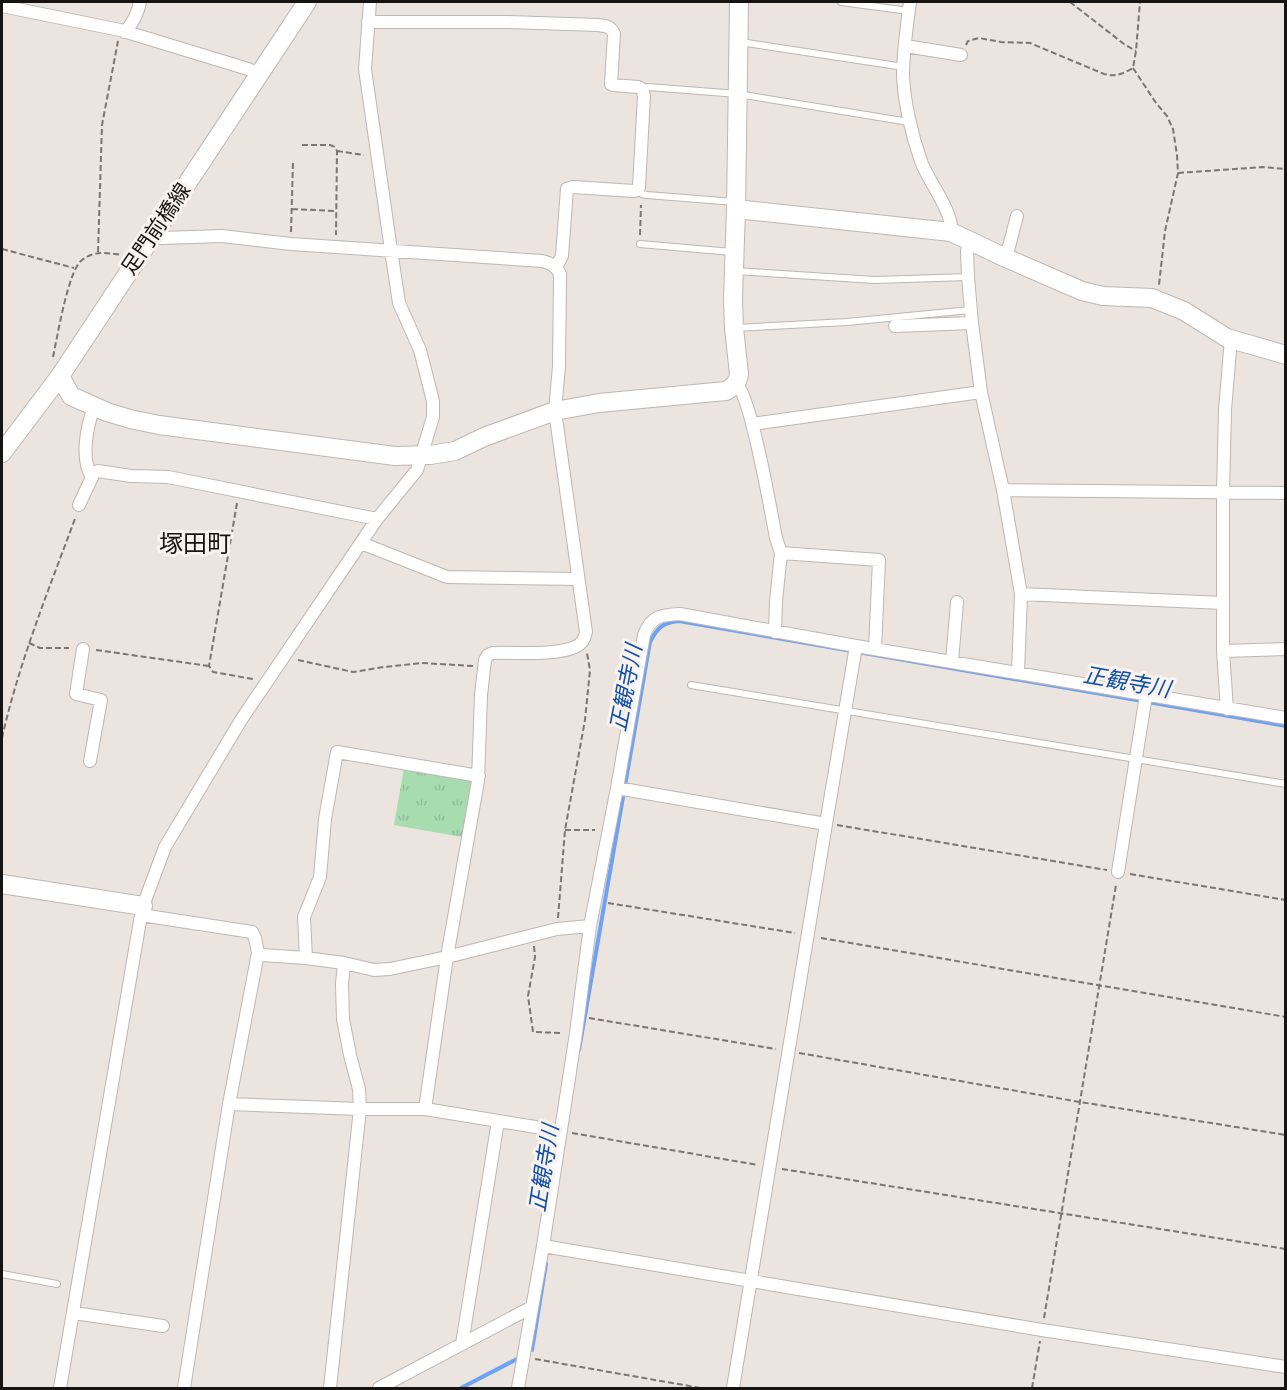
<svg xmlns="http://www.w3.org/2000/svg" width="1287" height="1390" viewBox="0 0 1287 1390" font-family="'Crimson Pro','Noto Sans JP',serif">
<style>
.grass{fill:url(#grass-tufts)}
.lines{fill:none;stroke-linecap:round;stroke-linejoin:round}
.stream{stroke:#6ea2f2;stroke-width:4}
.lane-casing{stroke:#beb6b2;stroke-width:8}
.street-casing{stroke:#beb6b2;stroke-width:14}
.secondary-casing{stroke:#beb6b2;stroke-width:20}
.path{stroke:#7b7672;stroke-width:2;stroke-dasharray:6 3;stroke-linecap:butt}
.lane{stroke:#fff;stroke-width:6}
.street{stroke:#fff;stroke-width:12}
.secondary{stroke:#fff;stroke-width:18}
.labels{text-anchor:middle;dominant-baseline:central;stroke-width:6;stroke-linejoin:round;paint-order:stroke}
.street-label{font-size:21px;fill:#161412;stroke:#f9f2ed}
.water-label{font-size:22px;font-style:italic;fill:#0d50ab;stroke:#f9f2ed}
.quarter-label{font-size:24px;fill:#161412;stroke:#f9f2ed}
</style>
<defs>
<pattern id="grass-tufts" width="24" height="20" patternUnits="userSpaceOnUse" patternTransform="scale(1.5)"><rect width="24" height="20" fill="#a6dcaf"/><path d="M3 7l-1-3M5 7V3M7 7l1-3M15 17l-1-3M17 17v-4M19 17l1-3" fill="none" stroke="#8ebc96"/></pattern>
</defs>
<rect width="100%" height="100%" fill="#ece4df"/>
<path class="grass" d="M404,768L469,778L472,783L462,837L394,825Z"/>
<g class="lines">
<path class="stream" d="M579,1050L650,642C658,627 662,623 679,621L1286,726
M532,1350L546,1264
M461,1388L517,1359"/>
<defs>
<path id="lane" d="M841,2L909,11
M740,42L904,67
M642,89L648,87L738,94L909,122
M638,190L642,194L647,195L735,202
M640,244L732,252
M735,271L875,280L968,277
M735,328L847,322L970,310
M691,685L1286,784
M2,1274L57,1284"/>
<path id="street" d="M910,2C907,25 903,51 903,75C904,102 912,136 921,161C927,180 954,212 951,232
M2,6L120,30L248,69L258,73
M368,22H508L598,25C605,26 611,26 614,34L611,84L613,85L638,87L642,89L644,96L639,187L638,190L634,191L573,187L567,189L562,256L556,267
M125,32C133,23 138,13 140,2
M906,46L961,55
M152,237L162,238L222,236L291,244L542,261C551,263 556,266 560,274L559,366L555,411L586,632C585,639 582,644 575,647C554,656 516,652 493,653L488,655L485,660L481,695L478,781L447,957L425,1109H360L330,1388
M970,241L967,251L968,277L972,323L981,392L1003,490L1021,594L1018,673
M1006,258L1017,216
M895,326L972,323
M736,383C751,396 771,512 776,538L781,553L776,601L775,632
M752,424L981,392
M92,477C80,459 87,426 94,407
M1003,490L1286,493
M79,505L94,473L98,471L131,476L168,477L377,519
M361,543L447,577L578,579
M781,553L879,560L875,649
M1021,594L1223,603
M83,649L76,694L101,700L90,761
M1223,651L1286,649
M952,662L957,602
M1227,709L1223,651V492L1225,410L1230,350L1232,341
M617,788L826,824
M1118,872L1146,695
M141,915L252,932L255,938L258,953L262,955L306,958L344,963L374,970L390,969L447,957L557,929L590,926
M306,958L304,917L320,877L325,819L337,752L479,776
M229,1104L258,953
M425,1109L560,1131
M543,1246L1042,1330L1286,1367
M74,1313L163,1326
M462,1344L498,1121
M60,1388L141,915L143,906L165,847L241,720L377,519L417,470L433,417V401L420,350L399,303L391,250L365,69L370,2
M184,1388L229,1104L360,1109L359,1089L350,1055L343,1019L342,984L344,963
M379,1388L532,1307
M518,1388L543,1246L576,1033L590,926L617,788L644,635C651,616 661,615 680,614L856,646L1286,718
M733,1388L826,824L856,646"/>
<path id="secondary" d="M736,209L951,232L1006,258L1082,291L1103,296L1152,298L1184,311L1227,338L1286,355
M60,376L71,396L107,412L130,419L159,425L395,456L430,455L455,451L484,437L555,411L599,403L726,391C733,387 738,383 739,374L734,328L733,300L736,209L739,2
M2,453L60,376L307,2
M2,884L143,906"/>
</defs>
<use href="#lane" class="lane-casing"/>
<use href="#street" class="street-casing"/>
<use href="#secondary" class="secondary-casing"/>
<path class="path" d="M1070,2L1124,44L1136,51
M966,45L968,41L979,38L1001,42L1030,43L1104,74C1117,77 1122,74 1133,68L1136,51L1140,2
M1133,68L1156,103L1167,116L1173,129L1177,155L1178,173L1165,231L1159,285
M302,145H330L335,147L337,151L336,235
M337,151L364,155
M1178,173L1263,167L1286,169
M292,209L336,211
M291,232L293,162
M640,235L641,205
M2,249L74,268
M98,252L102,125L118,41
M53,357C57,339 68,270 82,260C95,250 107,253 122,255
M237,503L209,666L213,672L253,679
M29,643L40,648H69
M96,650L209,666
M298,660L353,672L384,667L422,663L473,666
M2,738C19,662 49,589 76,516
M837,825L1107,870
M565,830H595
M1130,874L1286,900
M608,903L795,933
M558,918L565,830L585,720L590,670L587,653
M821,938L1286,1017
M534,946L535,957L528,996L533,1032L563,1033
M589,1018L776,1049
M799,1053L1080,1102L1286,1135
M572,1133L758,1165
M782,1169L1286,1249
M1044,1318L1116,885
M535,1359L701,1388
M1032,1388L1040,1341"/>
<use href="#lane" class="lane"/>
<use href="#street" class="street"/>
<use href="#secondary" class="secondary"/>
</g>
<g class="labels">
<g class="street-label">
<text transform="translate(156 229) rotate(-56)">足門前橋線</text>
</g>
<g class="water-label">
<text transform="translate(1127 682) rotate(10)">正観寺川</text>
<text transform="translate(626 688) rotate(-79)">正観寺川</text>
<text transform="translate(544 1168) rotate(-81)">正観寺川</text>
</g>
<g class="quarter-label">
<text x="195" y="543">塚田町</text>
</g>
</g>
<rect width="1287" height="1390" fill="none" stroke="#161412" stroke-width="6"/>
</svg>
